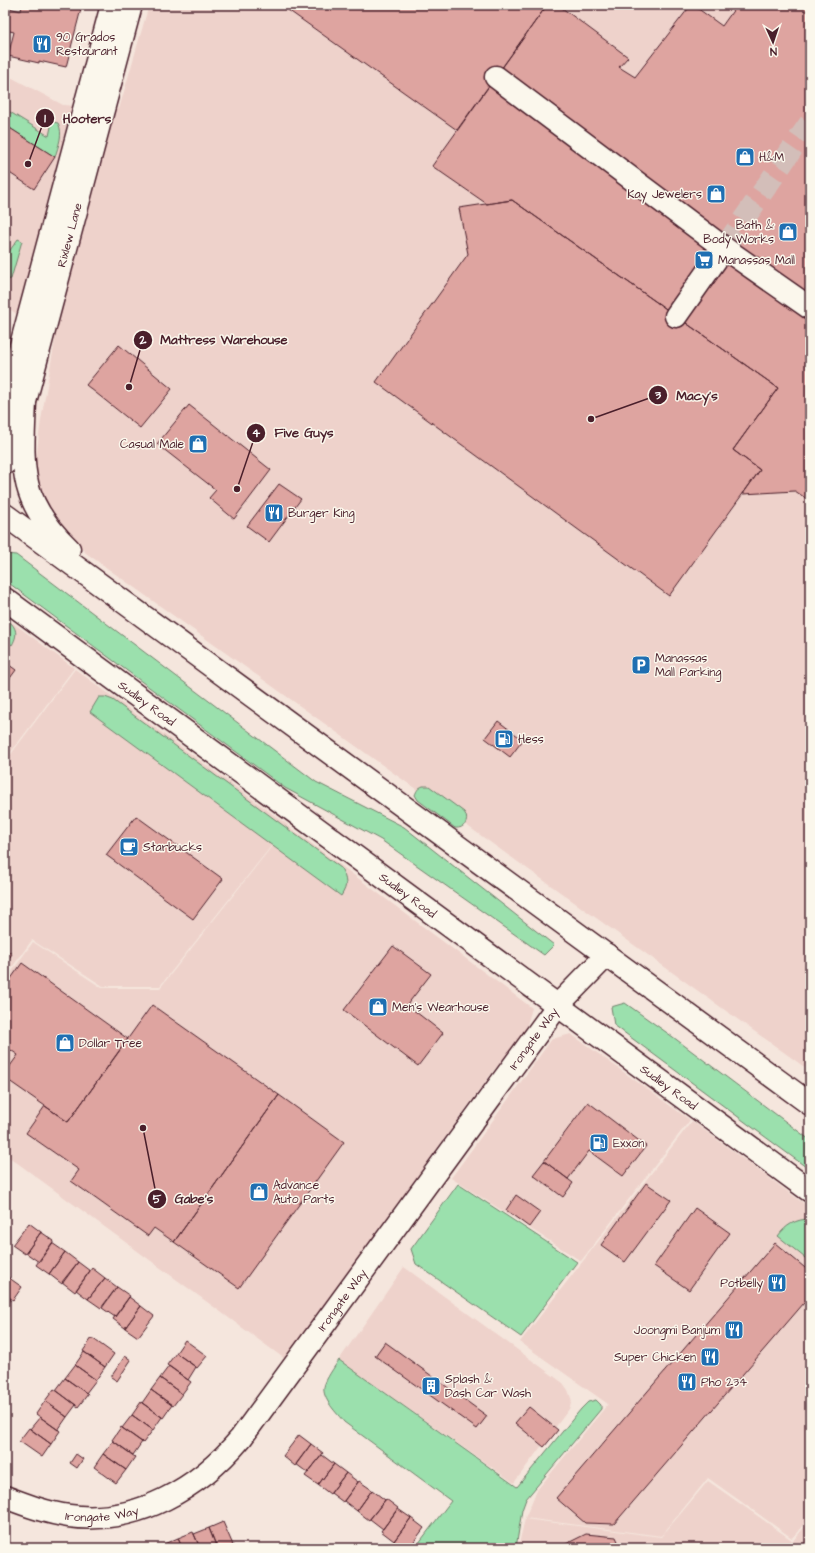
<svg xmlns="http://www.w3.org/2000/svg" width="815" height="1553" viewBox="0 0 815 1553" font-family="'Architects Daughter',sans-serif">
<style>
.built{fill:#eed2cb}
.green{fill:#9be0ad;stroke:#72806c}
.building{fill:#dea4a0;stroke:#4a1f2b}
.lines{fill:none;stroke-linecap:round;stroke-linejoin:round}
.minor-tunnel{stroke:#d3beb9;stroke-width:22;stroke-dasharray:22 11;stroke-linecap:butt}
.minor-casing{stroke:#4a1f2b;stroke-width:25}
.major-casing{stroke:#4a1f2b;stroke-width:25}
.minor{stroke:#fbf7ec;stroke-width:22}
.major{stroke:#fbf7ec;stroke-width:22}
.labels{text-anchor:middle;dominant-baseline:central;stroke-width:3;stroke-linejoin:round;paint-order:stroke}
.poi-label{font-size:12px;fill:#4a1f2b;stroke:#fbf7ec;text-anchor:start}
.street-label{font-size:12px;fill:#4a1f2b;stroke:#fbf7ec}
.leader{fill:none;stroke:#4a1f2b;stroke-width:1.5}
.callout-dot{fill:#4a1f2b;stroke:#fbf7ec;stroke-width:1.5}
.mark-label{font-size:12px;text-anchor:middle;font-weight:bold;fill:#fff}
.callout-label{font-size:13px;text-anchor:middle;font-weight:bold;fill:#4a1f2b;stroke:#fbf7ec;stroke-width:3;stroke-linejoin:round;paint-order:stroke}
</style>
<rect width="100%" height="100%" fill="#f5e6dd"/>
<filter id="ink" filterUnits="userSpaceOnUse"><feTurbulence type="fractalNoise" baseFrequency=".025" numOctaves="2"/><feDisplacementMap in="SourceGraphic" scale="8" xChannelSelector="R" yChannelSelector="G"/><feConvolveMatrix kernelMatrix="1 2 1 2 8 2 1 2 1" color-interpolation-filters="sRGB"/></filter>
<g filter="url(#ink)">
<path class="built" d="M149,5H810V1071L86,553L50,517L34,473L41,420L55,340L5,306V74L63,105L119,109Z
M5,617L74,668L5,760Z
M75,669L288,825L160,986H103L32,940L5,977V762Z
M288,826L532,1008L524,1035L494,1070L285,1359L5,1154V981L33,942L102,988H160Z
M571,1034L690,1120L581,1261L451,1178L552,1039Z
M692,1121L810,1208V1517L792,1538L708,1478L661,1536L525,1518L537,1490L608,1404L520,1342Z
M404,1267L563,1383L568,1390L572,1401L569,1409L514,1483L339,1360Z
M708,1481L793,1541L810,1520V1548H518L525,1519L661,1537Z"/>
<path class="green" d="M5,109L49,136L52,122L58,123C64,134 58,146 55,157L5,125Z
M18,239L22,241L11,279L5,280V257Z
M5,554L16,555L316,782L404,827L554,945L544,955L381,840L285,788L6,581L5,579Z
M5,618C16,626 19,633 12,645L5,640Z
M99,697H105L113,700L341,868C347,880 348,885 341,896L90,712Z
M423,786H429L464,812C470,820 465,829 455,828L418,800L415,795C417,790 418,788 423,786Z
M625,1003L673,1037L810,1140V1170L614,1025L611,1007Z
M458,1184L577,1262L521,1337L416,1264L411,1249Z
M810,1219V1262L778,1236C786,1225 796,1219 810,1219Z
M339,1360L517,1487L581,1409L588,1402L596,1400L601,1405V1409L526,1499L522,1510L516,1548H415L451,1501L344,1422C337,1413 322,1399 324,1387C325,1380 335,1366 339,1360Z"/>
<path class="building" d="M22,5H82L66,67L39,61V63L8,56L14,32L5,30V7L21,11Z
M281,5H547L457,130Z
M547,5H558L628,57L619,67L635,77L691,5H693L722,26L737,5H810V501L795,491L743,494L760,470L733,450L778,388L512,200L487,204L432,166Z
M5,125L55,157L34,189L5,170Z
M512,200L778,388L733,450L760,470L669,596L376,382L468,254L459,208Z
M119,345L172,389L140,428L86,385Z
M189,405L271,470L234,519L209,498L216,490L157,444Z
M279,484L301,499L269,542L247,526Z
M5,662L16,670L5,685Z
M498,721L523,740L510,757L485,738Z
M136,816L223,879L193,919L106,855Z
M393,946L431,974L407,1005L443,1033L418,1066L344,1010Z
M5,949L12,954L5,964Z
M22,963L128,1039L68,1122L5,1078V1073L18,1055L5,1046V987Z
M152,1005L279,1095L174,1242L154,1228L148,1236L71,1181L79,1170L26,1133L45,1106L68,1122Z
M279,1095L344,1142L239,1288L174,1242Z
M588,1102L646,1146L623,1176L589,1151L568,1179L544,1161Z
M544,1161L573,1183L563,1197L533,1175Z
M646,1183L671,1200L625,1262L601,1245Z
M516,1195L540,1212L529,1227L506,1210Z
M695,1208L730,1233L689,1290L654,1266Z
M29,1223L41,1232L25,1254L12,1245Z
M41,1232L54,1241L39,1262L26,1253Z
M52,1243L65,1252L49,1274L36,1265Z
M775,1243L810,1272V1296L614,1524L585,1523L556,1498Z
M65,1252L78,1262L62,1284L49,1274Z
M78,1262L90,1271L75,1292L62,1282Z
M92,1268L105,1278L88,1299L76,1290Z
M5,1275L22,1287L13,1300L5,1294Z
M105,1278L117,1287L101,1308L88,1299Z
M117,1287L130,1296L115,1317L102,1308Z
M5,1294L11,1299L5,1308Z
M129,1297L141,1306L125,1328L113,1319Z
M141,1306L154,1316L138,1337L125,1328Z
M92,1338L114,1354L105,1367L83,1351Z
M185,1340L207,1356L197,1368L176,1353Z
M385,1342L487,1416L477,1429L375,1356Z
M84,1352L105,1367L96,1380L75,1365Z
M176,1353L196,1367L188,1380L167,1365Z
M125,1356L131,1360L117,1381L111,1377Z
M75,1365L96,1380L86,1393L65,1378Z
M169,1366L191,1382L182,1394L160,1378Z
M65,1378L88,1394L78,1407L56,1390Z
M160,1378L182,1394L173,1406L151,1390Z
M54,1389L76,1405L67,1417L45,1401Z
M151,1390L172,1405L163,1418L142,1403Z
M45,1401L67,1417L58,1430L36,1414Z
M141,1402L162,1417L153,1430L132,1415Z
M529,1407L558,1430L544,1447L515,1423Z
M132,1415L153,1430L143,1443L122,1428Z
M40,1417L60,1431L51,1444L30,1429Z
M121,1427L142,1442L133,1455L112,1440Z
M29,1428L51,1444L42,1457L19,1441Z
M299,1435L311,1444L295,1466L283,1456Z
M113,1441L135,1457L126,1470L103,1454Z
M311,1444L323,1453L308,1473L296,1464Z
M76,1454L83,1459L77,1468L70,1463Z
M103,1454L126,1470L116,1483L94,1467Z
M322,1455L334,1464L318,1485L305,1476Z
M334,1464L346,1473L330,1494L318,1485Z
M346,1473L358,1482L343,1502L331,1493Z
M359,1481L372,1490L357,1511L344,1501Z
M372,1490L385,1500L369,1520L357,1511Z
M386,1499L398,1508L383,1529L370,1519Z
M398,1509L411,1518L394,1541L381,1531Z
M411,1518L424,1528L409,1548H404L394,1541Z
M223,1522L233,1545L227,1548H217L209,1528Z
M209,1528L217,1548H200L194,1534Z
M193,1532L200,1548H182L178,1538Z
M586,1534L616,1537L621,1548H558Z
M178,1538L182,1548H165L164,1544Z"/>
<g class="lines">
<path class="minor-tunnel" d="M724,248L810,123"/>
<defs>
<g id="minor">
<path d="M496,77L724,248L810,308"/>
<path d="M676,316L724,248"/>
<path d="M5,405L112,5"/>
<path id="s1" d="M5,463L26,398L131,5"/>
<path id="s2" d="M5,1497C26,1505 47,1513 69,1516C137,1525 199,1488 241,1438L558,1005L607,955"/>
</g>
<g id="major">
<path d="M25,402C22,468 18,500 69,549"/>
<path d="M5,515L810,1104"/>
<path id="s3" d="M5,599L810,1191"/>
</g>
</defs>
<use href="#minor" class="minor-casing"/>
<use href="#major" class="major-casing"/>
<use href="#minor" class="minor"/>
<use href="#major" class="major"/>
</g>
</g>
<defs>
<symbol id="restaurant-square" viewBox="-11 -11 22 22"><rect x="-9" y="-9" width="18" height="18" rx="4" fill="#1f6fb2" stroke="#fbf7ec"/><path d="M-5-6h1v4h1v-4h1v4h1v-4h1v5L-1.5 .5V6h-2V.5L-5-1ZM5-6V6H3V1.5H1.5Q1.5-4 5-6Z" fill="#fff"/></symbol>
<symbol id="shop-square" viewBox="-11 -11 22 22"><rect x="-9" y="-9" width="18" height="18" rx="4" fill="#1f6fb2" stroke="#fbf7ec"/><path d="M-5-2.5h2.3a2.7 3.5 0 0 1 5.4 0H5L5.5 6h-11ZM-1.5-2.5h3a1.5 2.3 0 0 0-3 0Z" fill="#fff"/></symbol>
<symbol id="supermarket-square" viewBox="-11 -11 22 22"><rect x="-9" y="-9" width="18" height="18" rx="4" fill="#1f6fb2" stroke="#fbf7ec"/><path d="M-6-5.5h2.5l.6 2H6L4.5 2H-2.5L-4.4-4H-6ZM-1.5 3.2a1.3 1.3 0 1 0 .1 0ZM3 3.2a1.3 1.3 0 1 0 .1 0Z" fill="#fff"/></symbol>
<symbol id="parking-square" viewBox="-11 -11 22 22"><rect x="-9" y="-9" width="18" height="18" rx="4" fill="#1f6fb2" stroke="#fbf7ec"/><path d="M-3.5-5.5H1a3.5 3.5 0 0 1 0 7H-1V5.5H-3.5ZM-1-3.4V-.6H.8a1.4 1.4 0 0 0 0-2.8Z" fill="#fff"/></symbol>
<symbol id="fuel-square" viewBox="-11 -11 22 22"><rect x="-9" y="-9" width="18" height="18" rx="4" fill="#1f6fb2" stroke="#fbf7ec"/><path d="M-5.5-6h7V0h2V4h1.3V-2.5L3-4.5l.8-.8L6-3V5H2.5V1h-1V6h-7ZM-4.2-4.7v3.2H.2V-4.7Z" fill="#fff"/></symbol>
<symbol id="cafe-square" viewBox="-11 -11 22 22"><rect x="-9" y="-9" width="18" height="18" rx="4" fill="#1f6fb2" stroke="#fbf7ec"/><path d="M-5.5-4.5H6V0H3Q3 3.5 0 3.5H-2.5Q-5.5 3.5-5.5 0ZM3-3.2v2h1.7v-2ZM-6 4.5H4V6H-6Z" fill="#fff"/></symbol>
<symbol id="building-square" viewBox="-11 -11 22 22"><rect x="-9" y="-9" width="18" height="18" rx="4" fill="#1f6fb2" stroke="#fbf7ec"/><path d="M-4-6H4V6H1V3H-1V6H-4ZM-2.5-4.3h1.7v1.8h-1.7ZM.8-4.3h1.7v1.8H.8ZM-2.5-1h1.7V.8h-1.7ZM.8-1h1.7V.8H.8Z" fill="#fff"/></symbol>
</defs>
<g fill-rule="evenodd">
<use href="#restaurant-square" x="31" y="33" width="22" height="22"/>
<use href="#shop-square" x="734" y="146" width="22" height="22"/>
<use href="#shop-square" x="705" y="183" width="22" height="22"/>
<use href="#shop-square" x="777" y="221" width="22" height="22"/>
<use href="#supermarket-square" x="693" y="249" width="22" height="22"/>
<use href="#shop-square" x="187" y="433" width="22" height="22"/>
<use href="#restaurant-square" x="263" y="502" width="22" height="22"/>
<use href="#parking-square" x="630" y="654" width="22" height="22"/>
<use href="#fuel-square" x="493" y="728" width="22" height="22"/>
<use href="#cafe-square" x="118" y="836" width="22" height="22"/>
<use href="#shop-square" x="367" y="996" width="22" height="22"/>
<use href="#shop-square" x="54" y="1032" width="22" height="22"/>
<use href="#fuel-square" x="588" y="1132" width="22" height="22"/>
<use href="#shop-square" x="248" y="1181" width="22" height="22"/>
<use href="#restaurant-square" x="766" y="1272" width="22" height="22"/>
<use href="#restaurant-square" x="723" y="1319" width="22" height="22"/>
<use href="#restaurant-square" x="699" y="1346" width="22" height="22"/>
<use href="#restaurant-square" x="676" y="1371" width="22" height="22"/>
<use href="#building-square" x="420" y="1375" width="22" height="22"/>
</g>
<g class="labels">
<g class="poi-label">
<text x="56" y="37">90 Grados<tspan x="56" dy="14">Restaurant</tspan></text>
<text x="759" y="157">H&amp;M</text>
<text x="702" y="194" text-anchor="end">Kay Jewelers</text>
<text x="774" y="225" text-anchor="end">Bath &amp;<tspan x="774" dy="14">Body Works</tspan></text>
<text x="718" y="260">Manassas Mall</text>
<text x="184" y="444" text-anchor="end">Casual Male</text>
<text x="288" y="513">Burger King</text>
<text x="655" y="658">Manassas<tspan x="655" dy="14">Mall Parking</tspan></text>
<text x="518" y="739">Hess</text>
<text x="143" y="847">Starbucks</text>
<text x="392" y="1007">Men's Wearhouse</text>
<text x="79" y="1043">Dollar Tree</text>
<text x="613" y="1143">Exxon</text>
<text x="273" y="1185">Advance<tspan x="273" dy="14">Auto Parts</tspan></text>
<text x="763" y="1283" text-anchor="end">Potbelly</text>
<text x="720" y="1330" text-anchor="end">Joongmi Banjum</text>
<text x="696" y="1357" text-anchor="end">Super Chicken</text>
<text x="445" y="1379">Splash &amp;<tspan x="445" dy="14">Dash Car Wash</tspan></text>
<text x="701" y="1382">Pho 234</text>
</g>
<g class="street-label">
<text stroke="none"><textPath href="#s1" startOffset="237">Rixlew Lane</textPath></text>
<text stroke="none"><textPath href="#s3" startOffset="176">Sudley Road</textPath></text>
<text stroke="none"><textPath href="#s3" startOffset="500">Sudley Road</textPath></text>
<text stroke="none"><textPath href="#s2" startOffset="759">Irongate Way</textPath></text>
<text stroke="none"><textPath href="#s3" startOffset="824">Sudley Road</textPath></text>
<text stroke="none"><textPath href="#s2" startOffset="435">Irongate Way</textPath></text>
<text stroke="none"><textPath href="#s2" startOffset="100">Irongate Way</textPath></text>
</g>
</g>
<path class="leader" d="M28 164L45 118M129 387L143 340M591 419L658 395M237 489L256 433M143 1128L157 1199"/>
<g class="callout-dot">
<circle cx="28" cy="164" r="4"/>
<circle cx="129" cy="387" r="4"/>
<circle cx="591" cy="419" r="4"/>
<circle cx="237" cy="489" r="4"/>
<circle cx="143" cy="1128" r="4"/>
<circle cx="45" cy="118" r="10"/>
<circle cx="143" cy="340" r="10"/>
<circle cx="658" cy="395" r="10"/>
<circle cx="256" cy="433" r="10"/>
<circle cx="157" cy="1199" r="10"/>
</g>
<g class="mark-label">
<text x="45" y="122">1</text>
<text x="143" y="344">2</text>
<text x="658" y="399">3</text>
<text x="256" y="437">4</text>
<text x="157" y="1203">5</text>
</g>
<g class="callout-label">
<text x="87" y="123">Hooters</text>
<text x="224" y="344">Mattress Warehouse</text>
<text x="697" y="400">Macy's</text>
<text x="304" y="437">Five Guys</text>
<text x="194" y="1203">Gabe's</text>
</g>
<rect width="815" height="1553" fill="none" stroke="#fbf7ec" stroke-width="20"/>
<rect x="10" y="10" width="795" height="1533" fill="none" stroke="#4a1f2b" stroke-width="1.5" filter="url(#ink)"/>
<g transform="translate(773 42) rotate(177)" stroke="#fbf7ec" stroke-width="3" paint-order="stroke">
<path d="M0-3L7 15L0 10L-7 15Z" fill="#4a1f2b"/>
<text y="-6" font-size="11" font-weight="bold" text-anchor="middle" fill="#4a1f2b">N</text>
</g>
</svg>
